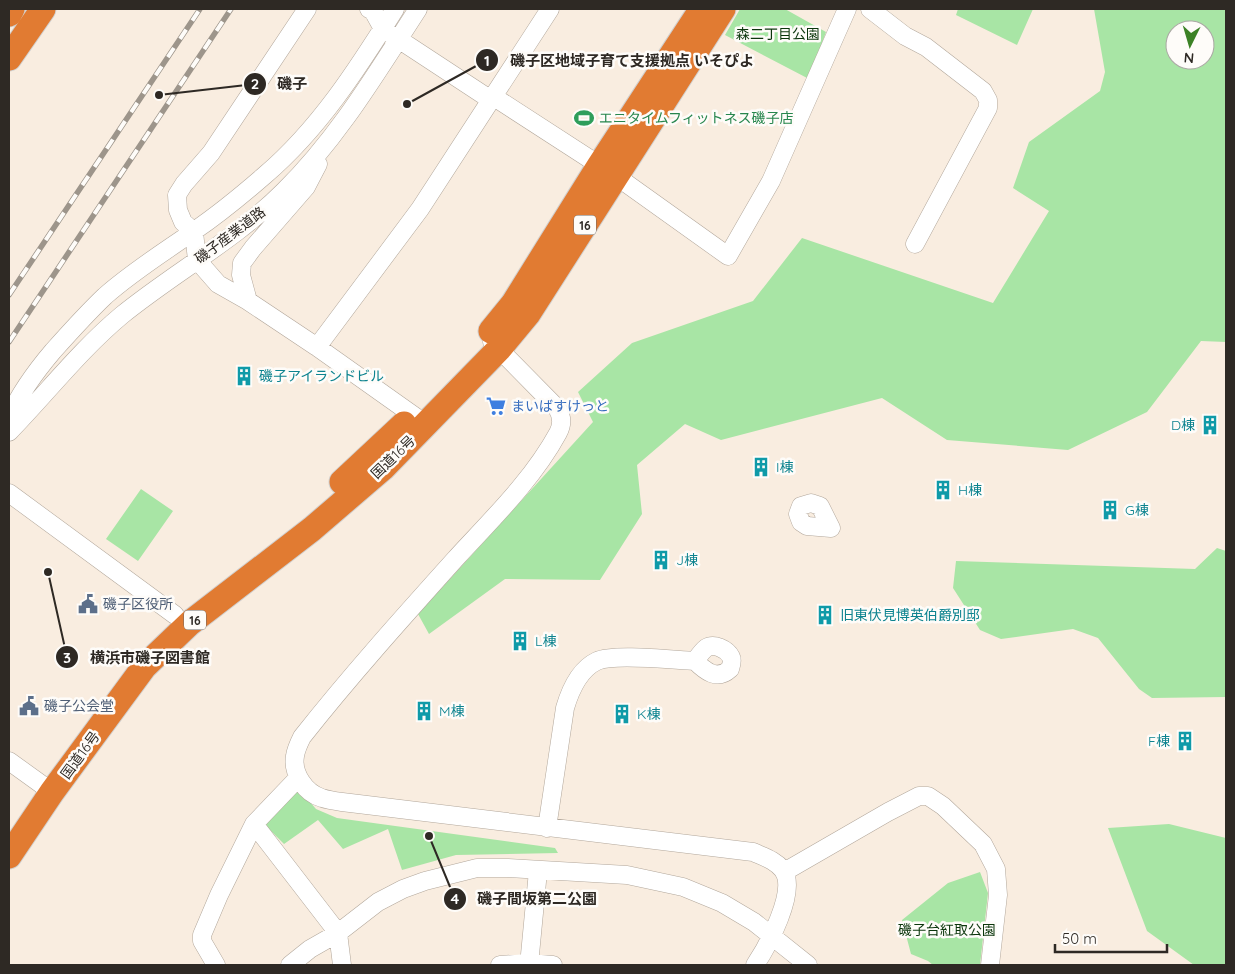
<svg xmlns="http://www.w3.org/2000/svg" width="1235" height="974" viewBox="0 0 1235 974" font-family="Quicksand,'Noto Sans JP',sans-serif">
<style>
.green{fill:#a8e5a5;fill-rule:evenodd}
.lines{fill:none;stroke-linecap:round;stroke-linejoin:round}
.minor-casing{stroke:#b2a79b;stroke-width:19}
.highway-casing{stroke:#d1d0cf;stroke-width:27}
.minor{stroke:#fff;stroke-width:18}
.highway{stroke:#e17b32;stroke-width:25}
.rail-casing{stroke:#9d958b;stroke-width:5.5}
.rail{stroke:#fefcf9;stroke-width:4;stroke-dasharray:11;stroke-linecap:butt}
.labels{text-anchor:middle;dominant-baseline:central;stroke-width:5;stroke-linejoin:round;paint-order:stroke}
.shield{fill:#fefcf9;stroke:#6c6864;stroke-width:1}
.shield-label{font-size:12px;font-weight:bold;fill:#2e2924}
.park-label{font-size:14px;fill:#0b360c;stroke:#fefcf9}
.leisure-label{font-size:14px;fill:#27864d;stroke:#fefcf9;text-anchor:start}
.street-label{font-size:14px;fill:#2e2924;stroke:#fefcf9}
.culture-label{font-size:14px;fill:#0d838f;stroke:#fefcf9;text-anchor:start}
.shop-label{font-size:14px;fill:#366cbe;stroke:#fefcf9;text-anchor:start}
.service-label{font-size:14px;fill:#4e5e75;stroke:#fefcf9;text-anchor:start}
.leader{fill:none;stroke:#2e2924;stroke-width:2}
.callout-dot{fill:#2e2924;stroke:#fefcf9;stroke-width:2}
.mark-label{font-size:15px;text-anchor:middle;font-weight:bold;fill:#fff}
.callout-label{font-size:15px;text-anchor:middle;font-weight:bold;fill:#2e2924;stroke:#fefcf9;stroke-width:5;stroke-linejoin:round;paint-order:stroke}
</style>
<rect width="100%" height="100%" fill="#f9ede0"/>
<path class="green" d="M740,9H785L826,32L809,79L725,35Z
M958,9H1033L1017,45L956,15Z
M1094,9H1226V342L1201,341L1147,412L1068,450L947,440L882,398L721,440L685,424L637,465L642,514L600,580L505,579L429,634L418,614L593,422L578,392L632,343L753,301L802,238L993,303L1049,211L1013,188L1029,142L1100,91L1105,72ZM1175,30H1205V60H1175Z
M141,489L173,511L138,561L106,539Z
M1217,548L1226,551V697L1152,698L1139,689L1098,638L1073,629L1001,639L980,630L953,588L956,561L1195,569Z
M297,787L316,809L337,818L555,848L558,853L456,855L402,870L388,829L343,849L318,820L284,844L264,824Z
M1169,824L1226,838V965H1194L1147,931L1108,828Z
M980,872L988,893L980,965H933L928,961L911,954L902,920L948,883Z"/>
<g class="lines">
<defs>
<path id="minor" d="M307,9L211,153L184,184L177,195L178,210L183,222L194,232L197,260L218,284L248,301L317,347L427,425
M369,9L373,11L383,29L485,96L494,97L616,176L728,256L771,181L847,9
M870,9L905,36L926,47L983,91L988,100V108L915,244
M248,301L241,275L242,263L253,248L306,187L318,164
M492,342L557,408C562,416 563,424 558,433C533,479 493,518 458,556C405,615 351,675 302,737C299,743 296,749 295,756C292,773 305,793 322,798C328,800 335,801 342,802L753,852C764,857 775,860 783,870C798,891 767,947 755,965
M317,347L420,209L550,9
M9,417C20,393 36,371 53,351C70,332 87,313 105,296C132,272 164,252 194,231C219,214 242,195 265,175C319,129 358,68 395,9
M9,432C47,393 80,350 122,315C175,272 235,240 284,191C338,138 377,72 418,9
M9,493L175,615
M811,503L820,506L831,528L807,526L801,522L798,514L801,506Z
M9,761L52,792
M254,824L338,933L342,965
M547,828L565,708C570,691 580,669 597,661C614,653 673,660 695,661C698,657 702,651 706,648C714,643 727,649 731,657C733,661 731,665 730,669C717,681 705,671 695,661
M784,872L888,812L919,796H928L943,806L983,844L996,869L998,895L990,965
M216,965L202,941V935L219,895L254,824L298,778
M290,965L310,949L338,933L378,902L403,889L425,881L477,868H508L627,875L683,887L722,903L754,922L808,965
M500,965L528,963L553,965
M529,965L538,871"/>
<path id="highway" d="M9,14L12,9
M9,58L43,9
M491,331L513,304L599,166L699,13
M342,482L404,424
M9,856L52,792L144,667L190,623L312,529L383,468L499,349L528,314L723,9"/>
</defs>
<use href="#minor" class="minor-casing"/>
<use href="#highway" class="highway-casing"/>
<use href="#minor" class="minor"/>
<use href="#highway" class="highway"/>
<defs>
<path id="rail" d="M9,295L200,9
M9,342L231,9"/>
</defs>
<use href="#rail" class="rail-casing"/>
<use href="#rail" class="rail"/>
</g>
<defs>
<symbol id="stadium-bare" viewBox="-9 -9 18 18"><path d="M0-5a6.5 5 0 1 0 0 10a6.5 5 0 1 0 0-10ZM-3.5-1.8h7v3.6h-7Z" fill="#2e9e5b" stroke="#fefcf9" stroke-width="2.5" paint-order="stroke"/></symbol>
<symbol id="building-bare" viewBox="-9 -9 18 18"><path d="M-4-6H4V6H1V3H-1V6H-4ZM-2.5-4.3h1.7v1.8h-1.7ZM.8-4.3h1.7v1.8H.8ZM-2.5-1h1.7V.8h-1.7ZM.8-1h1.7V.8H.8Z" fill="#0f9aa8" stroke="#fefcf9" stroke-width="2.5" paint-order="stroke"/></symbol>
<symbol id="supermarket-bare" viewBox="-9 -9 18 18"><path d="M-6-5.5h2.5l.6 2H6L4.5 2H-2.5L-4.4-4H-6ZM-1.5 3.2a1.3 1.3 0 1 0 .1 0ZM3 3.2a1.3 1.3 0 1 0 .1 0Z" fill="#3f7fe0" stroke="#fefcf9" stroke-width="2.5" paint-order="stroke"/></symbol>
<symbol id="civic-bare" viewBox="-9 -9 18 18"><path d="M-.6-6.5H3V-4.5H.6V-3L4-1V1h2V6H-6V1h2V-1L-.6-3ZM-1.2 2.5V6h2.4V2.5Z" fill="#5c6f8a" stroke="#fefcf9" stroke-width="2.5" paint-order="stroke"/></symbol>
</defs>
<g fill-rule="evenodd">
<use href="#stadium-bare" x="570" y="104" width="28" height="28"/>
<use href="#building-bare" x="230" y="362" width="28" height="28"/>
<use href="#supermarket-bare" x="482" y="392" width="28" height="28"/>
<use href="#building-bare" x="1196" y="411" width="28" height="28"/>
<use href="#building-bare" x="747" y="453" width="28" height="28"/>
<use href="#building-bare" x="929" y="476" width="28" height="28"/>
<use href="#building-bare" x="1096" y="496" width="28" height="28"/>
<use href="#building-bare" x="647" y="546" width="28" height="28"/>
<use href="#civic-bare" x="74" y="590" width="28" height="28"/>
<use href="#building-bare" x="811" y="601" width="28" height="28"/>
<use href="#building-bare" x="506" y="627" width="28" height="28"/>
<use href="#civic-bare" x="15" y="692" width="28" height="28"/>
<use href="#building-bare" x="410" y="697" width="28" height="28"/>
<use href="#building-bare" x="608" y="700" width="28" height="28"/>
<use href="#building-bare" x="1171" y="727" width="28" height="28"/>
</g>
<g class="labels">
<g class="shield">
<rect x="574" y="215.5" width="22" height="19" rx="4"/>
<rect x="184" y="610.5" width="22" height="19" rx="4"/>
</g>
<g class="shield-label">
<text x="585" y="225">16</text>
<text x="195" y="620">16</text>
</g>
<g class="park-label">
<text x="778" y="34">森二丁目公園</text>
<text x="947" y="930">磯子台紅取公園</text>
</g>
<g class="leisure-label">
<text x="599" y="118">エニタイムフィットネス磯子店</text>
</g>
<g class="street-label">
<text transform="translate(230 235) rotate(-37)">磯子産業道路</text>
<text transform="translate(393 457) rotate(-44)">国道16号</text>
<text transform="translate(80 755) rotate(-54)">国道16号</text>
</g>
<g class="culture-label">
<text x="259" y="376">磯子アイランドビル</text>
<text x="1195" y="425" text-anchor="end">D棟</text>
<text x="776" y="467">I棟</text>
<text x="958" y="490">H棟</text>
<text x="1125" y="510">G棟</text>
<text x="676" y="560">J棟</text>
<text x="840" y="615">旧東伏見博英伯爵別邸</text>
<text x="535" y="641">L棟</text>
<text x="439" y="711">M棟</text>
<text x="637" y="714">K棟</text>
<text x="1170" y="741" text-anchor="end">F棟</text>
</g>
<g class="shop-label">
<text x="511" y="406">まいばすけっと</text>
</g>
<g class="service-label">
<text x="103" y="604">磯子区役所</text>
<text x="44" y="706">磯子公会堂</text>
</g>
</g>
<path class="leader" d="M407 104L487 60M159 95L255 84M48 572L67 657M429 836L455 899"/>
<g class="callout-dot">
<circle cx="407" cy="104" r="5"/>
<circle cx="159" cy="95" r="5"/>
<circle cx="48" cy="572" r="5"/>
<circle cx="429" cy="836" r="5"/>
<circle cx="487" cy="60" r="12"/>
<circle cx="255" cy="84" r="12"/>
<circle cx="67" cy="657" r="12"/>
<circle cx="455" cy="899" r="12"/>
</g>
<g class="mark-label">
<text x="487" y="66">1</text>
<text x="255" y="89">2</text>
<text x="67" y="663">3</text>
<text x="455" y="904">4</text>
</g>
<g class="callout-label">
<text x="632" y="66">磯子区地域子育て支援拠点 いそぴよ</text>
<text x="292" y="89">磯子</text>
<text x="150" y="663">横浜市磯子図書館</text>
<text x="537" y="904">磯子間坂第二公園</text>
</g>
<rect width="1235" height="974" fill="none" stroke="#2e2924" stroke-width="20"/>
<g transform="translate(1190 45) rotate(185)"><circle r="24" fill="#fefcf9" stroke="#aba8a4"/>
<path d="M0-4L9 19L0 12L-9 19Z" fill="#3c8226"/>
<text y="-8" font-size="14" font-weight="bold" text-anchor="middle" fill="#2e2924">N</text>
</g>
<path d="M1055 944v8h112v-8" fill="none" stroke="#2e2924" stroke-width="2.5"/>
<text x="1062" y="944" font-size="15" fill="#2e2924" stroke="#fefcf9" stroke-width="4" paint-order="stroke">50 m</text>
</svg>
